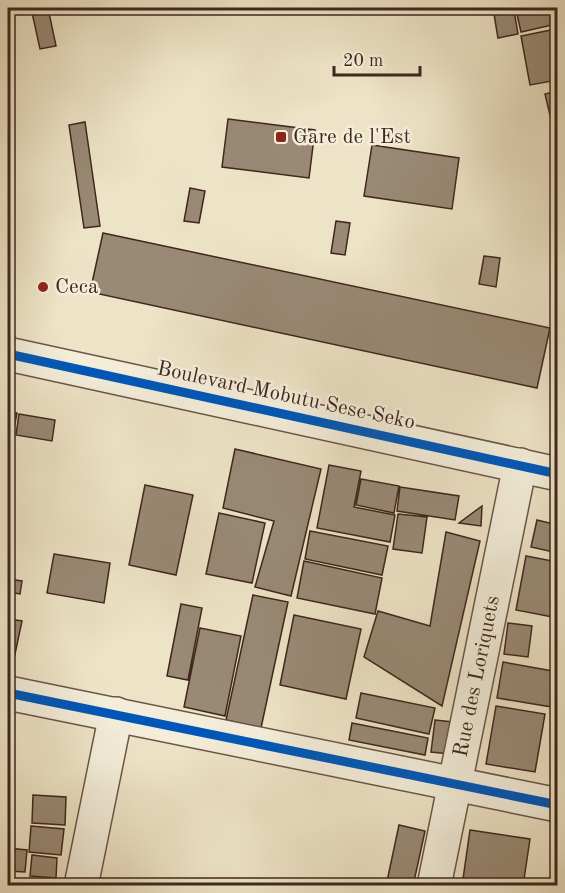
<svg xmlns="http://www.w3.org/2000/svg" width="565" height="893" viewBox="0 0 565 893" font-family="'Old Standard TT',serif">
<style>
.building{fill:#998975;stroke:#3f271d;stroke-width:1.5}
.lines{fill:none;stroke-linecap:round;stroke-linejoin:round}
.minor-casing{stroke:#6a5647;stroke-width:36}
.minor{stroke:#f3edda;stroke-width:33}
.cycleway-casing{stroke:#f3edda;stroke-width:13}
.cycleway{stroke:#0057b8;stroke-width:9}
.poi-dot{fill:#8f2418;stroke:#f3edda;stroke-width:2}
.labels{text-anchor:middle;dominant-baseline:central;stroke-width:5;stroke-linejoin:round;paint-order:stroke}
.poi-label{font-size:21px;fill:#3f271d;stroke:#f3edda;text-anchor:start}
.street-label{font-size:21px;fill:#3f271d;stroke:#f3edda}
</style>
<rect width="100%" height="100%" fill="#ede3c6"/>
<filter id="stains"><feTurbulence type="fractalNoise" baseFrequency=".00333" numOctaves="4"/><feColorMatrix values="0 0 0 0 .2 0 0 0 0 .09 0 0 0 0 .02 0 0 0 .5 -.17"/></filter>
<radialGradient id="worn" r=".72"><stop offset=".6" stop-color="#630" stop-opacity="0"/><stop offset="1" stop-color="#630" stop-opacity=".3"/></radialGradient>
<path class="building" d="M31,8H48L56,46L40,49Z
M526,8H548L552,25L521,32L516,10Z
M514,10L518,34L498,38L494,14Z
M556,29L558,80L530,85L521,36Z
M558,91V123L552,124L545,94Z
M228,119L315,130L309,178L222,167Z
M85,122L100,226L84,228L69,125Z
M372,145L459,158L452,209L364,196Z
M190,188L205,191L199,223L184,221Z
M336,221L350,223L345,255L331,253Z
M103,233L550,328L537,388L90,292Z
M484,256L500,258L496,287L479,284Z
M8,411L17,413L13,434L8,433Z
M19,414L55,420L52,441L16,435Z
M235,449L321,469L291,596L255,587L274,521L223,508Z
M329,465L361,471L354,507L395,515L390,542L317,528Z
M361,479L399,486L394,513L356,505Z
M145,485L193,495L176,575L129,565Z
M400,487L459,496L455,520L397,511Z
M482,506L481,526L459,523Z
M219,513L265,523L252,583L206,574Z
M398,514L427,517L422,553L393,549Z
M537,520L558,525V553L531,547Z
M310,531L388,546L382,575L305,559Z
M446,532L480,541L442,706L364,657L378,611L430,626Z
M54,554L110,563L104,603L47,593Z
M526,556L558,562V618L516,610Z
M304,561L382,578L375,614L297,598Z
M8,579L22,581L20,594L8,592Z
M253,595L288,602L261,728L226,720Z
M181,604L202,608L188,680L167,676Z
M294,615L361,629L346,699L280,685Z
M8,619L22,621L11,673H8Z
M508,623L532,626L528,657L504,654Z
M200,628L241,636L225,716L184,707Z
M503,662L558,672V708L497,698Z
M361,693L435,708L429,734L356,718Z
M496,706L545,714L535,772L486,764Z
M435,720L453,722L450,754L431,752Z
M352,723L428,738L425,755L349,740Z
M33,795L66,797L65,825L32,823Z
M399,825L425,831L413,886H386Z
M31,826L64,829L61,855L29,852Z
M470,830L530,839L523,886H462Z
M8,848L27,850L25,872L8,871Z
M32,855L57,858L56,878L30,876Z"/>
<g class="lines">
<defs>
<g id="minor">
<path d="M8,354L558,474"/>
<path d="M8,693L558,805"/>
<path d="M81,886L116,714"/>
<path id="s1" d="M434,886L520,465"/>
</g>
</defs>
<use href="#minor" class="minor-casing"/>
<use href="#minor" class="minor"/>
<defs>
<path id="cycleway" d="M8,354L558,474
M8,693L558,805"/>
</defs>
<use href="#cycleway" class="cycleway-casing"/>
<use href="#cycleway" class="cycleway"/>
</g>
<g class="poi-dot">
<rect x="275" y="131" width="12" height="12" rx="3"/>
<circle cx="43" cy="287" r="6"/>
</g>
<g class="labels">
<g class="poi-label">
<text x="293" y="137">Gare de l'Est</text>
<text x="55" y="287">Ceca</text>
</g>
<g class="street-label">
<text transform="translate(286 396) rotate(12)">Boulevard Mobutu Sese Seko</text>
<text stroke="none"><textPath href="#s1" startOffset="214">Rue des Loriquets</textPath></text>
</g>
</g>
<rect width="565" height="893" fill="none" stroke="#ede3c6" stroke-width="30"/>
<rect x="9" y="9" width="547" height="875" fill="none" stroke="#3f271d" stroke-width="3"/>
<rect x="15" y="15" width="535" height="863" fill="none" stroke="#3f271d" stroke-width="1.5"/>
<path d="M334 66v9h86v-9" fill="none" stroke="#3f271d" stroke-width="3"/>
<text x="343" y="66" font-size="18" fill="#3f271d" stroke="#f3edda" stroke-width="4.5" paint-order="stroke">20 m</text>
<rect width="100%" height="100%" filter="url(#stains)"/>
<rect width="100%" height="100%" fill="url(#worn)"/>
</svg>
